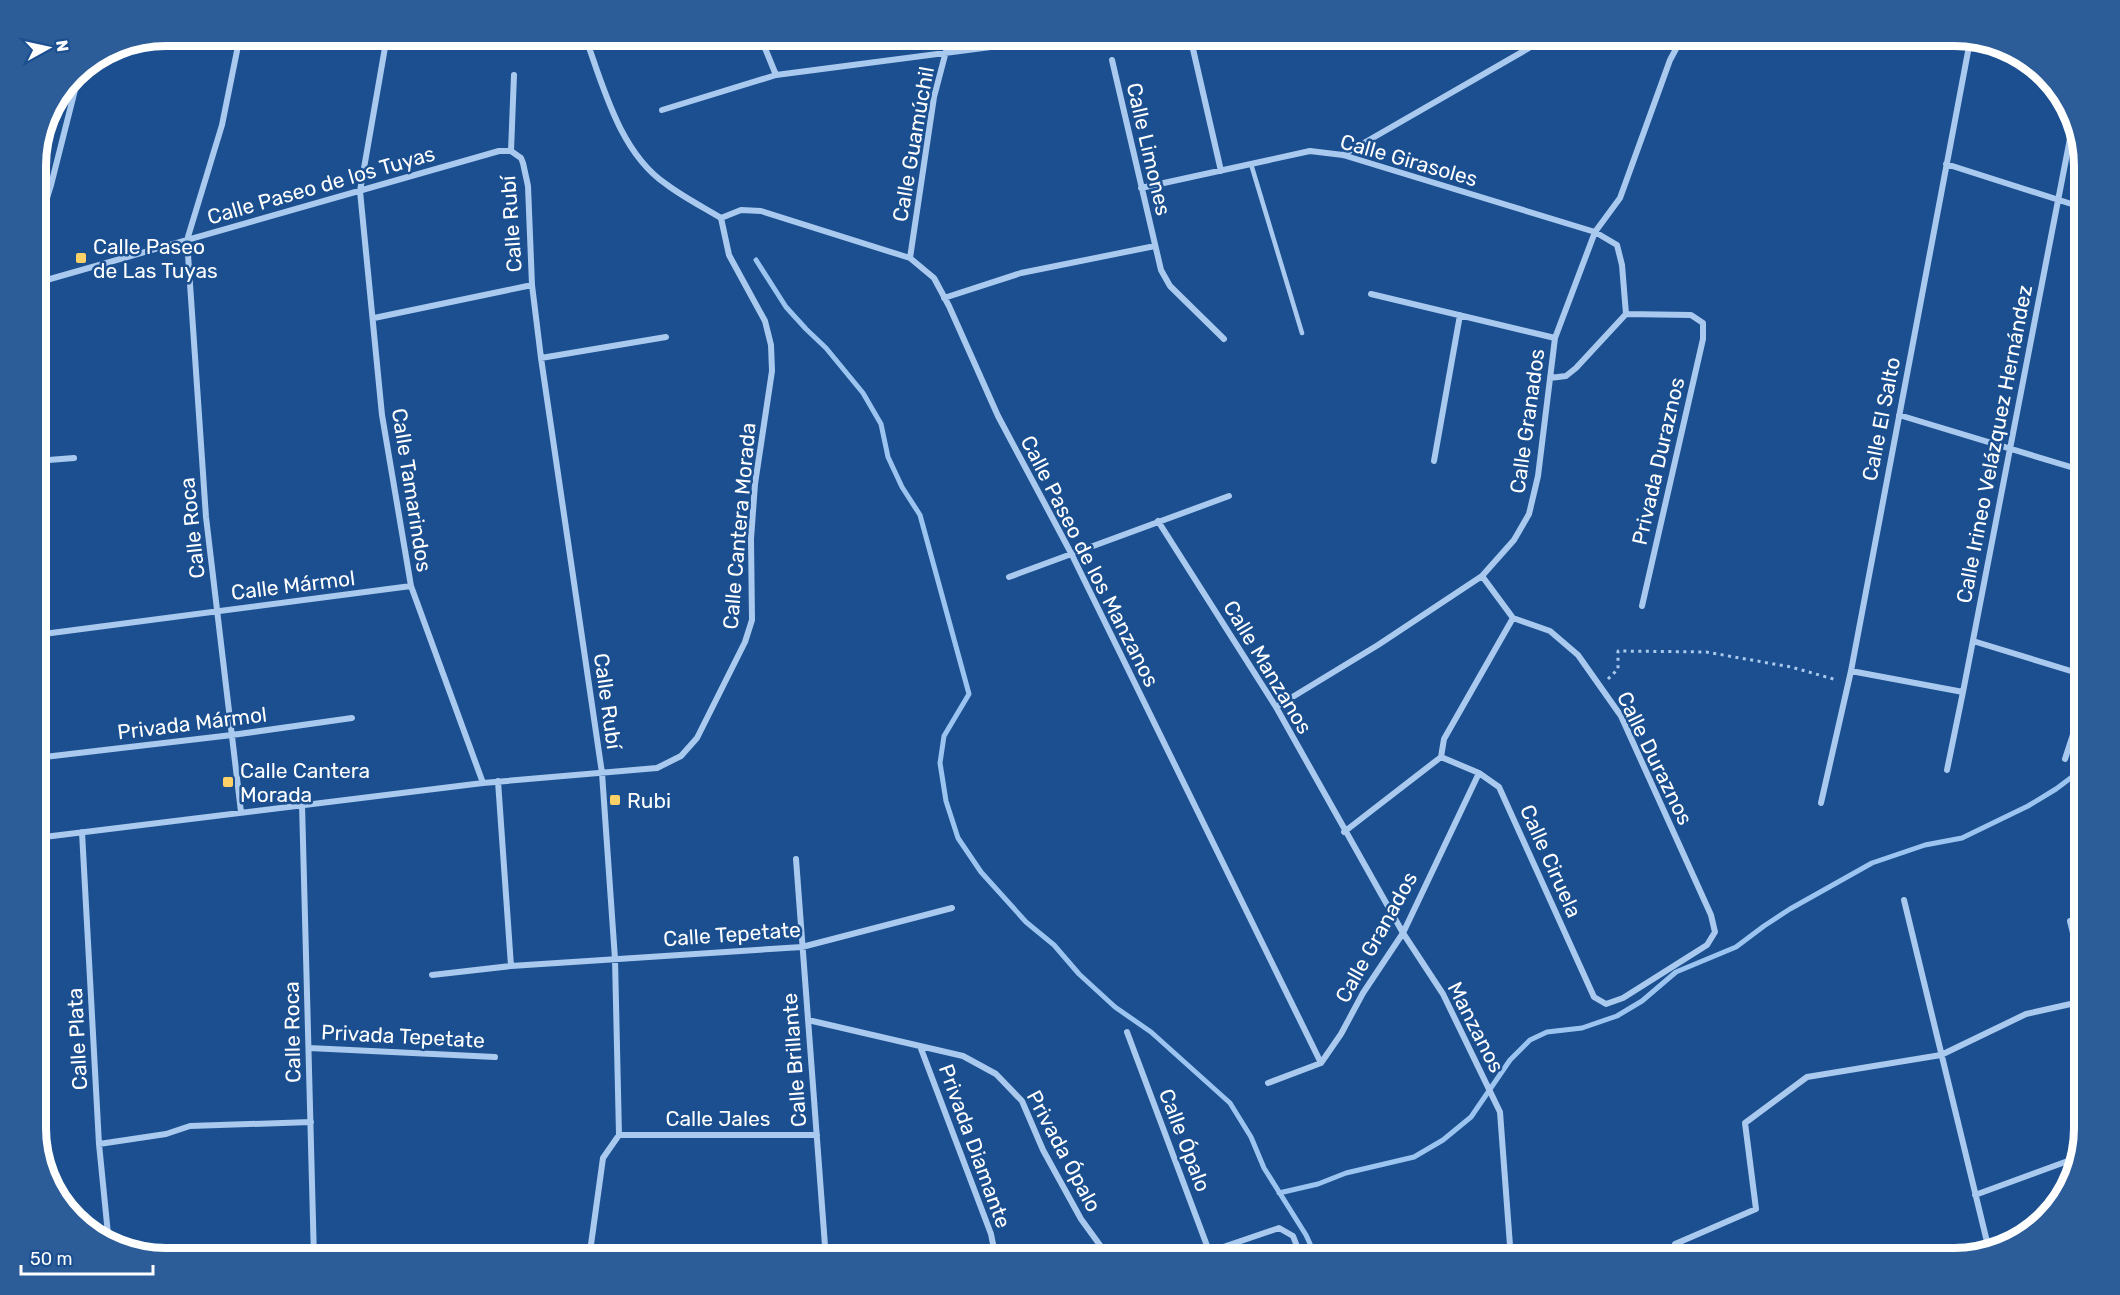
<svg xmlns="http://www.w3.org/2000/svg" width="2120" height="1295" viewBox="0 0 2120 1295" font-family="Rubik,sans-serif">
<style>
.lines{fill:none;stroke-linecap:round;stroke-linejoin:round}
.stream{stroke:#9cc4f0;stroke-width:5}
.path{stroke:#a9c9ee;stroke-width:3;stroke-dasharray:3 4.5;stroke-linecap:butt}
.service{stroke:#a9c9ee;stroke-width:4.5}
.minor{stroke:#a9c9ee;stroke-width:6}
.poi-dot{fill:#ffd166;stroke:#1b4f8f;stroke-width:2}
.labels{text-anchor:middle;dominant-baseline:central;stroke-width:5;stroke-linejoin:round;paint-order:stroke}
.street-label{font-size:21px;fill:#fff;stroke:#1b4f8f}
.poi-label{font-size:21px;fill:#fff;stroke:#1b4f8f;text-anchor:start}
.rim{fill:none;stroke:#fff;stroke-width:8}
</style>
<rect width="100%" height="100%" fill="#1b4f8f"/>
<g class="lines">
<path class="stream" d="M756,260L786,307L806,329L826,348L863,393L881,424L888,457L902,487L920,515L969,694L944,736L940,763L946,801L958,838L981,872L1026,922L1054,945L1079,974L1115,1007L1151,1032L1230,1103L1251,1137L1264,1168L1306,1235L1317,1259
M1279,1193L1318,1184L1346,1173L1414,1157L1443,1140L1471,1117L1510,1060L1530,1040L1547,1032L1582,1028L1617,1016L1642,1001L1676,972L1736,947L1764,926L1790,909L1872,863L1925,845L1962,838L2028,806L2056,789L2084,768"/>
<path class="path" d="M1608,679L1618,669V651L1706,652L1791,667L1837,680"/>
<path class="service" d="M1251,164L1302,333"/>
<path class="minor" d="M240,36L222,125L187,240L206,517L241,812
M387,36L360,191L382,415L411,586L483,783
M585,36C603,86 620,153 666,184C683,197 703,207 721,218
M760,36L776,75
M1190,36L1221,171
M1112,60L1161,270L1170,286L1224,339
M662,110L776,75L1076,36
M511,151L521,158L523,163L528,186L532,285L541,358L602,773L615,959L619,1135L603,1158L589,1259
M511,151L514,75
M1343,155L1529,48L1541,36
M1946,164L2084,208
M1141,188L1310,151L1343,155L1595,232L1617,245L1622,265L1626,314L1576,368L1566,376L1550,378
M721,218L741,210L761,211L910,258L934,278L949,306L998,416L1071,553L1321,1063
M36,233L51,185L80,70
M910,258L934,97L950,36
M36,283L499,151H511
M1371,294L1555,338
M944,298L1021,273L1155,246
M1626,314L1691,315L1703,323V339L1642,606
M374,318L532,285
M541,358L666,337
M1899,415L2084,471
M36,461L74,458
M1434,461L1460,315
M1158,521L1276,707L1403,933L1443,994L1500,1112L1511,1259
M1009,577L1229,496
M36,635L411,586
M1973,641L2084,675
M1851,671L1963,692
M1276,707L1378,645L1482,576L1514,540L1529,514L1538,476L1555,338L1595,232L1620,198L1670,60L1683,36
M1441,757L1479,773L1499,787L1594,997L1606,1004L1623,998L1707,945L1715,932L1711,915L1621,716L1578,655L1550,631L1513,618L1482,576
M1441,757L1444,739L1513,618
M36,758L232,735L352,718
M2065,759L2084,701
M1947,770L1963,692L2073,123
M498,781L511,966
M1821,803L1851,671L1970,41
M302,804L314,1259
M82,832L99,1144L109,1244
M1344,832L1441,757
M36,838L483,783L657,768L681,756L697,738L745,642L752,620L751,539L755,484L772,371L771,345L765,321L729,255L721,218
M796,859L826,1259
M1904,900L1989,1250
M2070,921L2084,977
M432,975L511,966L802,947L952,908
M808,1020L963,1056L996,1074L1022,1101L1043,1150L1081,1219L1110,1259
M1127,1032L1212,1259
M920,1046L991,1234L996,1259
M309,1048L495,1057
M1268,1083L1321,1063L1341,1034L1363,993L1403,933L1479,773
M619,1135H817
M99,1144L166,1134L190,1126L311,1122
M1975,1195L2076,1158
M1188,1259L1279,1228L1293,1236L1302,1259
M1674,1259L1675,1244L1756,1209L1745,1123L1807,1077L1941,1055L2026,1014L2084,1001"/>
</g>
<g class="poi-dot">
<rect x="75" y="252" width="12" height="12" rx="3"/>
<rect x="222" y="776" width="12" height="12" rx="3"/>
<rect x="609" y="794" width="12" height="12" rx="3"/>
</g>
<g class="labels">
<g class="street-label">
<text transform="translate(913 144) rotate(-80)">Calle Guamúchil</text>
<text transform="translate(1149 149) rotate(77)">Calle Limones</text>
<text transform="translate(1409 160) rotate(16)">Calle Girasoles</text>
<text transform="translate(321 185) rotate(-16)">Calle Paseo de los Tuyas</text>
<text transform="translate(511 224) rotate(-94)">Calle Rubí</text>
<text transform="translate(1881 419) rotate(-79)">Calle El Salto</text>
<text transform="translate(1527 421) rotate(-82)">Calle Granados</text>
<text transform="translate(1994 444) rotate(-79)">Calle Irineo Velázquez Hernández</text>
<text transform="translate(1658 461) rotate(-77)">Privada Duraznos</text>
<text transform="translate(412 490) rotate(81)">Calle Tamarindos</text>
<text transform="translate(739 526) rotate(-85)">Calle Cantera Morada</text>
<text transform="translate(192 528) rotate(-96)">Calle Roca</text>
<text transform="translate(1090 561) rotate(63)">Calle Paseo de los Manzanos</text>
<text transform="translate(293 585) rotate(-7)">Calle Mármol</text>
<text transform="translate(1268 667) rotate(59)">Calle Manzanos</text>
<text transform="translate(608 701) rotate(82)">Calle Rubí</text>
<text transform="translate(192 723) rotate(-7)">Privada Mármol</text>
<text transform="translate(1655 758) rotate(64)">Calle Duraznos</text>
<text transform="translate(1551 861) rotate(66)">Calle Ciruela</text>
<text transform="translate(732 934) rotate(-4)">Calle Tepetate</text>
<text transform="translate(1376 937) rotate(-61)">Calle Granados</text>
<text transform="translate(1476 1027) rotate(63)">Manzanos</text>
<text transform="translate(292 1032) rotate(-91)">Calle Roca</text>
<text transform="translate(403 1036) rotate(3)">Privada Tepetate</text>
<text transform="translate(77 1039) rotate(-93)">Calle Plata</text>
<text transform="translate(794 1060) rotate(-94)">Calle Brillante</text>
<text x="718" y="1118">Calle Jales</text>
<text transform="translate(1185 1140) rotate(69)">Calle Ópalo</text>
<text transform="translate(975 1146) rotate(70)">Privada Diamante</text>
<text transform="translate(1064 1151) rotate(62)">Privada Ópalo</text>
</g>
<g class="poi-label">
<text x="93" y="246">Calle Paseo<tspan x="93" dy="24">de Las Tuyas</tspan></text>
<text x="240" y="770">Calle Cantera<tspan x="240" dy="24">Morada</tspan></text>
<text x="627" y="800">Rubi</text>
</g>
</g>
<path d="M0 0H2120V1295H0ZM166 46H1954A120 120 0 0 1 2074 166V1128A120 120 0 0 1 1954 1248H166A120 120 0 0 1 46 1128V166A120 120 0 0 1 166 46Z" fill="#2d5d98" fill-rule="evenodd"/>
<path class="rim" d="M166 46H1954A120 120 0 0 1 2074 166V1128A120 120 0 0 1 1954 1248H166A120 120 0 0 1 46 1128V166A120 120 0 0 1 166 46Z"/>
<g transform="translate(48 48) rotate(82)" stroke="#1b4f8f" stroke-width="4.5" paint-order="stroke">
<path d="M0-4.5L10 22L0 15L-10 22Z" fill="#ffffff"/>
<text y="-9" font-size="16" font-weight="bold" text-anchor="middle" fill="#ffffff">N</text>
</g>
<path d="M21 1265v9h132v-9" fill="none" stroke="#ffffff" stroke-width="3"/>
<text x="30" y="1265" font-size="18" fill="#ffffff" stroke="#1b4f8f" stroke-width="4.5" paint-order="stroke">50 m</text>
</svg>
